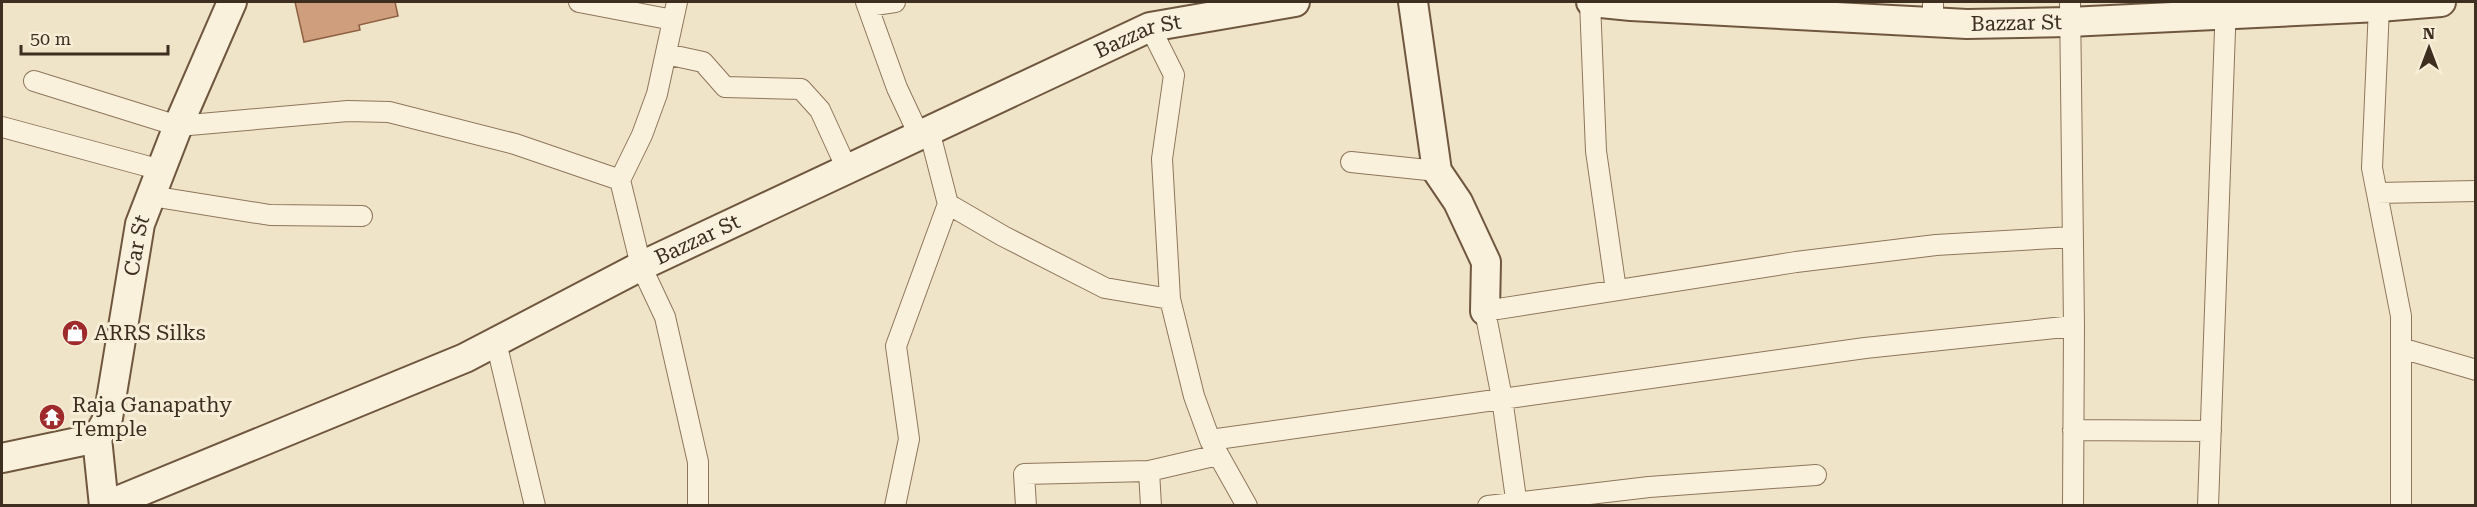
<svg xmlns="http://www.w3.org/2000/svg" width="2477" height="507" viewBox="0 0 2477 507" font-family="'Roboto Serif',serif">
<style>
.building{fill:#cf9f7d;stroke:#8d5f41;stroke-width:1.5}
.lines{fill:none;stroke-linecap:round;stroke-linejoin:round}
.street-casing{stroke:#8d765c;stroke-width:22}
.secondary-casing{stroke:#6f573f;stroke-width:32}
.street{stroke:#faf1dc;stroke-width:20}
.secondary{stroke:#faf1dc;stroke-width:28}
.labels{text-anchor:middle;dominant-baseline:central;stroke-width:6;stroke-linejoin:round;paint-order:stroke}
.street-label{font-size:21px;fill:#3d2e20;stroke:#f7eed8}
.poi-label{font-size:21px;fill:#3d2e20;stroke:#f7eed8;text-anchor:start}
</style>
<rect width="100%" height="100%" fill="#f0e4c8"/>
<path class="building" d="M295,2H395L398,16L359,25L360,30L304,42Z"/>
<g class="lines">
<defs>
<path id="street" d="M579,2L673,20
M677,2L657,94L642,135L620,180L641,266L665,317L698,462V506
M866,2L897,88L919,135
M1590,2L1596,151L1616,290
M2070,2L2074,326L2073,506
M868,6L895,2
M2379,7L2372,168L2401,316V506
M1933,22V2
M1150,27L1174,75L1162,159L1170,299L1194,396L1210,440L1247,506
M666,54L703,62L725,87L801,89L820,110L847,169
M34,81L178,126L348,111L389,112L515,144L620,180
M2,127L161,170
M1351,162L1437,171
M2377,193L2476,191
M151,196L270,215L362,216
M948,204L1003,236L1105,288L1170,299
M496,342L535,506
M2401,348L2476,370
M2073,430L2211,431
M1210,440L1865,348L2074,326
M895,506L909,439L896,346L948,204L929,130
M1026,506L1024,474L1149,471
M1151,506L1149,471L1218,455
M1488,506L1649,487L1816,475
M1517,506L1502,398L1485,311L1796,262L1936,245L2072,237
M2208,506L2226,2"/>
<g id="secondary">
<path d="M1413,2L1437,171L1458,202L1486,262L1485,311"/>
<path id="s1" d="M1591,2L1631,6L1967,24L2069,22L2379,7L2441,2"/>
<path d="M2,458L97,438"/>
<path id="s2" d="M104,506L97,438L108,418L140,224L178,126L232,2"/>
<path id="s3" d="M105,506L465,358L641,266L1150,27L1295,2"/>
</g>
</defs>
<use href="#street" class="street-casing"/>
<use href="#secondary" class="secondary-casing"/>
<use href="#street" class="street"/>
<use href="#secondary" class="secondary"/>
</g>
<defs>
<symbol id="shop-disc" viewBox="-11 -11 22 22"><circle r="9.5" fill="#9e2a2b" stroke="#f7eed8"/><path d="M-5-2.5h2.3a2.7 3.5 0 0 1 5.4 0H5L5.5 6h-11ZM-1.5-2.5h3a1.5 2.3 0 0 0-3 0Z" fill="#fff"/></symbol>
<symbol id="temple-disc" viewBox="-11 -11 22 22"><circle r="9.5" fill="#9e2a2b" stroke="#f7eed8"/><path d="M0-6L5-2H3V0L6.5 2.5H4V6H1.5V3h-3V6H-4V2.5H-6.5L-3 0V-2H-5Z" fill="#fff"/></symbol>
</defs>
<g fill-rule="evenodd">
<use href="#shop-disc" x="60" y="318" width="30" height="30"/>
<use href="#temple-disc" x="37" y="402" width="30" height="30"/>
</g>
<g class="labels">
<g class="street-label">
<text stroke="none"><textPath href="#s1" startOffset="426">Bazzar St</textPath></text>
<text stroke="none"><textPath href="#s3" startOffset="1136">Bazzar St</textPath></text>
<text stroke="none"><textPath href="#s3" startOffset="650">Bazzar St</textPath></text>
<text stroke="none"><textPath href="#s2" startOffset="266">Car St</textPath></text>
</g>
<g class="poi-label">
<text x="94" y="333">ARRS Silks</text>
<text x="72" y="405">Raja Ganapathy<tspan x="72" dy="24">Temple</tspan></text>
</g>
</g>
<rect width="2477" height="507" fill="none" stroke="#3d2e20" stroke-width="6"/>
<g transform="translate(2429 48)" stroke="#f7eed8" stroke-width="4.5" paint-order="stroke">
<path d="M0-4.5L10 22L0 15L-10 22Z" fill="#3d2e20"/>
<text y="-9" font-size="16" font-weight="bold" text-anchor="middle" fill="#3d2e20">N</text>
</g>
<path d="M21 45v9h147v-9" fill="none" stroke="#3d2e20" stroke-width="3"/>
<text x="30" y="45" font-size="18" fill="#3d2e20" stroke="#f7eed8" stroke-width="4.5" paint-order="stroke">50 m</text>
</svg>
